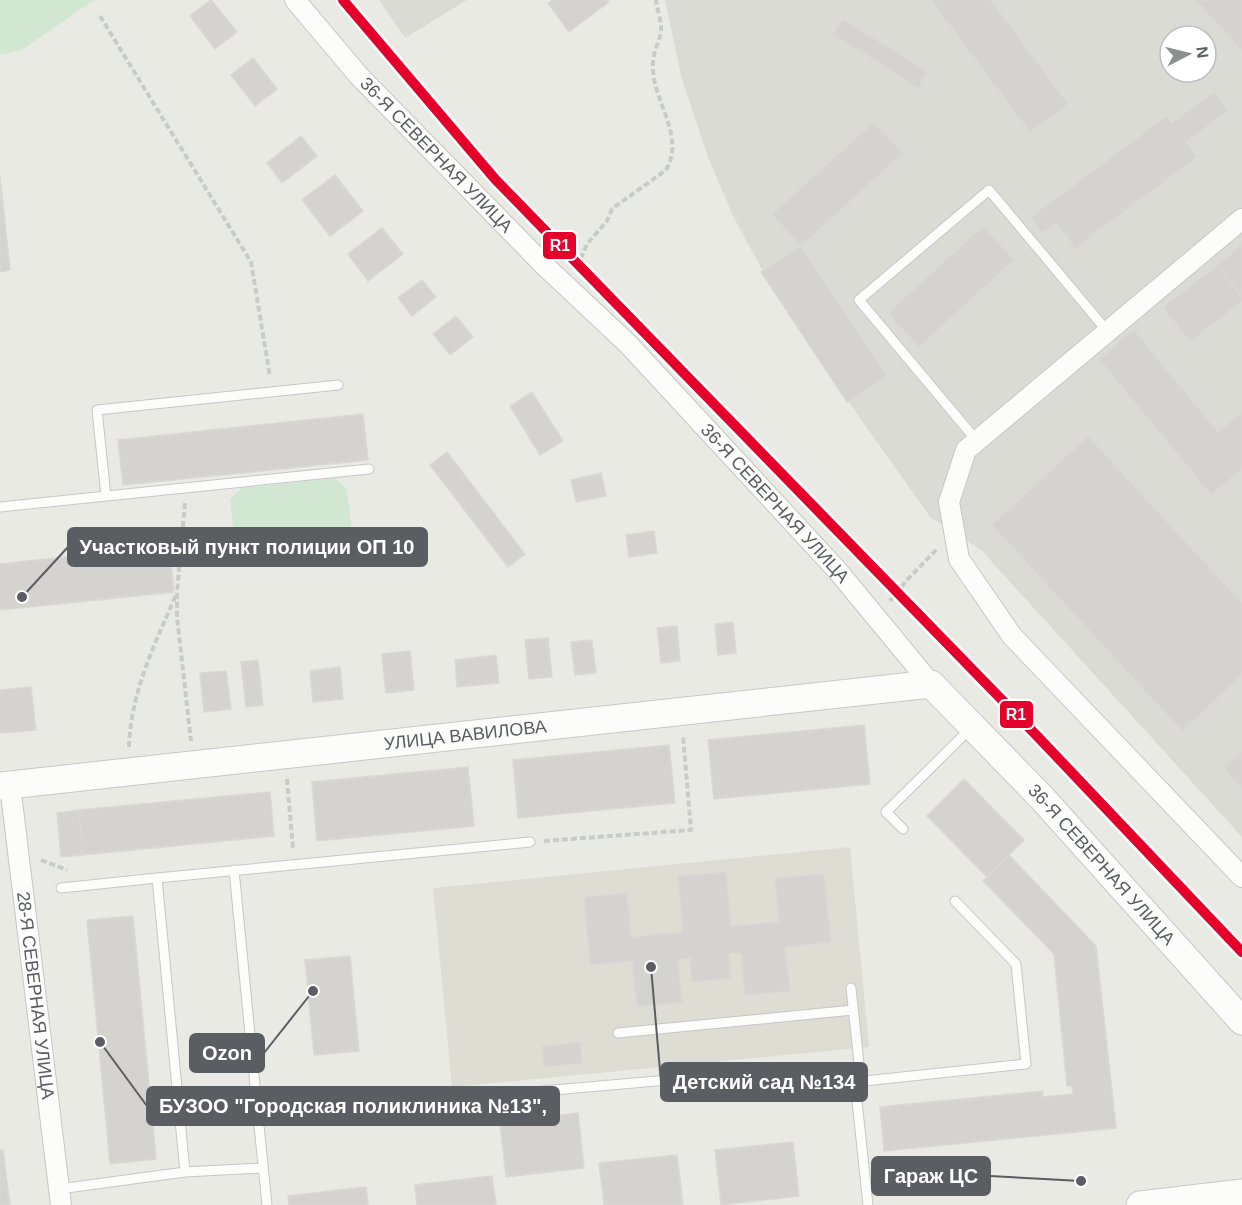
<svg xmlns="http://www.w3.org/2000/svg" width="1242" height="1205" viewBox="0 0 1242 1205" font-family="Arial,sans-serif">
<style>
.industrial{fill:#dbdbd6;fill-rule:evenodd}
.education{fill:#deddd4}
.green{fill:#d2e7d2}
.building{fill:#d4d3d0;stroke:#d9d8d4;stroke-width:1.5}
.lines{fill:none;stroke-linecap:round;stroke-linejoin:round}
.lane-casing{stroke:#c6c7c5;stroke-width:11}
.street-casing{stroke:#c6c7c5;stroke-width:22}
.secondary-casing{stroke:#c7c7c6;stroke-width:29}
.path{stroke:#c7ccc9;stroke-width:4;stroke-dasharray:6 3;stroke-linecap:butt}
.lane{stroke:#fcfcfb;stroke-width:9}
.street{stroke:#fcfcfb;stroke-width:20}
.secondary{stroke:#fcfcfb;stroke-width:27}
.rail-1-casing{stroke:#fff;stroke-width:15}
.rail-1{stroke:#e4002b;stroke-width:10}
.labels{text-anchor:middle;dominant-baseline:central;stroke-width:5;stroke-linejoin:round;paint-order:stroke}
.street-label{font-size:18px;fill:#5a5d62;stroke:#fff}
.leader{fill:none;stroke:#5a5d62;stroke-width:2}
.callout-dot{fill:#5a5d62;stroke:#fff;stroke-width:2}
.callout{fill:#5a5d62;stroke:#5a5d62;stroke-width:2}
.callout-label{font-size:20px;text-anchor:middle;font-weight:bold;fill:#fff}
.line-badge{stroke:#fff;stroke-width:2}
.badge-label{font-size:16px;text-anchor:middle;font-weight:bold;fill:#fff}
</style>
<rect width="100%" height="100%" fill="#eaeae5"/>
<path class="industrial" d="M379,0H467L405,38Z
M665,0H1242V837L981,550L930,517L848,401L763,271L733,216L708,157L682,79ZM1170,36H1206V72H1170Z"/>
<path class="education" d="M850,847L869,1047L452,1087L433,888Z"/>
<path class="green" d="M0,0H94L22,50L0,55Z
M335,478L347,489L352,534L342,545L250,555L235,546L230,499L242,488Z"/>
<path class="building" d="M211,0L237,32L215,49L190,16Z
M553,0H607L609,2L569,32L548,3Z
M931,0H991L1068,104L1030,132Z
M1195,0H1242V50Z
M843,19L928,72L918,88L833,34Z
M253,58L277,89L255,106L231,75Z
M1214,92L1228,111L1186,142L1197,157L1075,248L1056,222L1042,233L1031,217L1167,116L1172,123Z
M874,122L903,153L801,246L772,214Z
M301,136L317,156L282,183L267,163Z
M335,175L363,211L330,236L302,200Z
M0,176L10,270L0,272Z
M983,226L1014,260L919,347L888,313Z
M382,228L403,254L368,281L348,254Z
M1242,245V297L1217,265Z
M801,246L887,375L847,402L761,272Z
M1217,265L1242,297V301L1190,342L1163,307Z
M422,280L436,297L412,316L398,298Z
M456,316L473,337L450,355L433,334Z
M1134,330L1218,432L1242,412V469L1211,495L1099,359Z
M532,392L563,441L540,455L510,406Z
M363,414L368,460L123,485L118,440Z
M1088,436L1242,603V675L1182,731L992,525Z
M447,452L525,554L508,567L430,465Z
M601,473L606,496L576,502L571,480Z
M654,531L657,553L629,557L626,535Z
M169,546L174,592L0,610V564Z
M733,622L736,653L718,655L715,624Z
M677,626L680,661L661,663L657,628Z
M548,638L552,677L529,679L525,640Z
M592,640L596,673L575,675L571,642Z
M410,651L414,690L386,693L382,654Z
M496,655L499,683L457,687L455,660Z
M258,660L263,705L246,707L241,662Z
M340,667L343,699L313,702L310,671Z
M226,671L231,709L204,712L200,673Z
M31,687L36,730L0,733V690Z
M864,725L870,784L714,799L708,740Z
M669,745L675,803L518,818L513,760Z
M1242,751V789L1224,768Z
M468,767L474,826L317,841L312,782Z
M964,779L1024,840L987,877L927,816Z
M270,792L274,836L83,855L79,810Z
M79,810L83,855L61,857L57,813Z
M1009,855L1096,946L1116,1128L884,1151L880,1107L1043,1091V1097L1073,1094L1072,1086H1067L1054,954L983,881Z
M726,872L731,926L779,922L775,878L824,874L831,942L785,947L790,991L745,995L741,953L729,954L731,978L692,982L690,958L678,959L682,1002L637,1007L632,961L590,965L584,897L627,893L631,937L683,932L678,876Z
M133,916L156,1159L110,1164L87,920Z
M350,956L359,1051L314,1055L305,960Z
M580,1042L582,1063L544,1067L542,1046Z
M578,1113L584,1168L506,1177L500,1122Z
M793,1142L799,1196L721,1205L715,1150Z
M0,1150H3L10,1205H0Z
M677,1155L683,1205H604L599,1163Z
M492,1176L496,1205H417L415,1185Z
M366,1187L368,1205H289L288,1196Z"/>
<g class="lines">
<defs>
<path id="lane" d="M977,441L859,300L989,190L1108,332
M106,496L97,410L338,385
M0,507L369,469
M903,829L886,812L971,728
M234,870L258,1116
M61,888L157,878
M851,988L861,1082
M618,1033L853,1010
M185,1172L157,878L530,842
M59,1189L185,1172L263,1168
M267,1205L258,1116L748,1073L855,1082
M868,1205L855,1082L1026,1064L1016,964L955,901"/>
<g id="street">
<path id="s1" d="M295,0L359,76L546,267L628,344L837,570L931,684"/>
<path d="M1242,219L966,450L949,502L959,559L1012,636L1242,877"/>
<path id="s2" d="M10,785L61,1205"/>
</g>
<g id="secondary">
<path id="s3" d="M0,786L931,684L1042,798L1242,1021"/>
<path d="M1140,1205L1242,1193"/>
</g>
</defs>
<use href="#lane" class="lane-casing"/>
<use href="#street" class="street-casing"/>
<use href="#secondary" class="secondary-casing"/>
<path class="path" d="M100,16L251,262L270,377
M577,267L587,244L607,221L612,209L666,170C686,137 653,101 653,68C652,52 659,44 661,32C662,22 657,10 656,0
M185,503L177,592V617L191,741
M890,601L907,580L937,549
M129,747C131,691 154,646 176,595
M287,779L293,849
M544,841L691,830L683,736
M41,860L67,870"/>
<use href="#lane" class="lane"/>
<use href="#street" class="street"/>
<use href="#secondary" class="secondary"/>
<defs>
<path id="rail-1" d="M343,0L495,179L1039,738L1242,952"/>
</defs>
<use href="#rail-1" class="rail-1-casing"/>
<use href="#rail-1" class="rail-1"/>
</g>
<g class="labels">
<g class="street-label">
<text stroke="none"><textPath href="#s1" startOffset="210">36-Я СЕВЕРНАЯ УЛИЦА</textPath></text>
<text stroke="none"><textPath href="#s1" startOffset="696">36-Я СЕВЕРНАЯ УЛИЦА</textPath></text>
<text stroke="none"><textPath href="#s3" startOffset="468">УЛИЦА ВАВИЛОВА</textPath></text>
<text stroke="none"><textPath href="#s3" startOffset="1185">36-Я СЕВЕРНАЯ УЛИЦА</textPath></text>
<text stroke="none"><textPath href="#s2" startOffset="212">28-Я СЕВЕРНАЯ УЛИЦА</textPath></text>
</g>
</g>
<path class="leader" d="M22 597L68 547M313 991L264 1053M651 967L661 1082M100 1042L147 1106M1081 1181L990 1176"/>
<g class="callout-dot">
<circle cx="22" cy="597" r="6"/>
<circle cx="313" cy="991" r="6"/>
<circle cx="651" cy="967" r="6"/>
<circle cx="100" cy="1042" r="6"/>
<circle cx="1081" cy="1181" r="6"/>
</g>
<g class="callout">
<rect x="68" y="528" width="359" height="38" rx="6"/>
<rect x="190" y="1034" width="74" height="38" rx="6"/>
<rect x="661" y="1063" width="206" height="38" rx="6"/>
<rect x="147" y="1087" width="412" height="38" rx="6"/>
<rect x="872" y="1157" width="118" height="38" rx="6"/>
</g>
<g class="callout-label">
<text x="247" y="554">Участковый пункт полиции ОП 10</text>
<text x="227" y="1060">Ozon</text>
<text x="764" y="1089">Детский сад №134</text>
<text x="353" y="1113">БУЗОО "Городская поликлиника №13",</text>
<text x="931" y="1183">Гараж ЦС</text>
</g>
<g class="line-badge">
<rect x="542" y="231" width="35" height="29" rx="6" fill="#e4002b"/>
<rect x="999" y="700" width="35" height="29" rx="6" fill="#e4002b"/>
</g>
<g class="badge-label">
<text x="560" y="251">R1</text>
<text x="1016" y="720">R1</text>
</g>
<g transform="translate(1188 54) rotate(83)"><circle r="28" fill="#ffffff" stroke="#bdbec0" stroke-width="1.5"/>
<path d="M0-4.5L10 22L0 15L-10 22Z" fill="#8c8e90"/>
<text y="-9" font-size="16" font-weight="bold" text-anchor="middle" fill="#5a5d62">N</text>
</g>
</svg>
